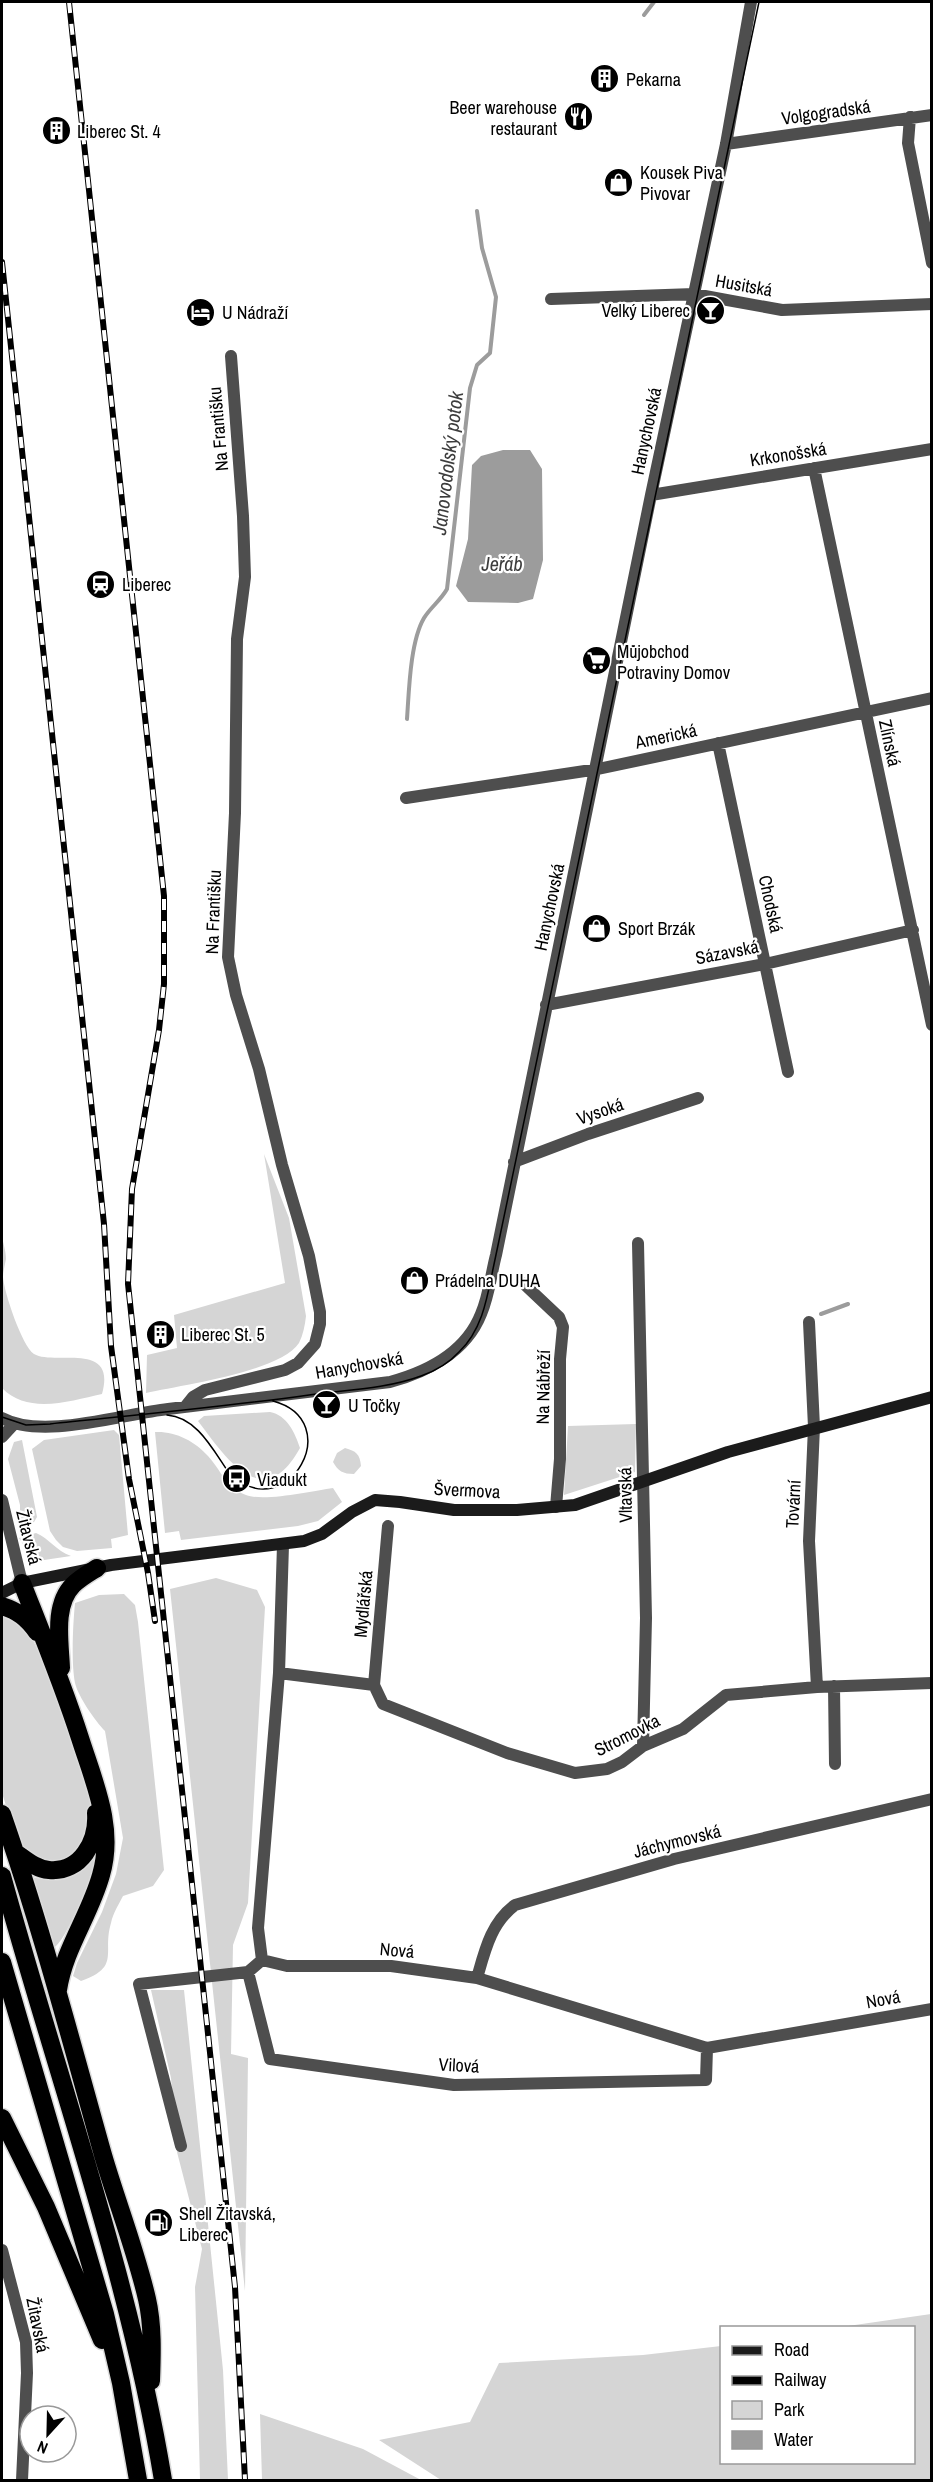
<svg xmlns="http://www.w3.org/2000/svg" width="933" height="2482" viewBox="0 0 933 2482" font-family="'Archivo Narrow',sans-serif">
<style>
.green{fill:#d5d5d5}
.water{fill:#9c9c9c}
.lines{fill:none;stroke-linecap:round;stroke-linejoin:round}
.stream{stroke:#9c9c9c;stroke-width:4}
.highway-casing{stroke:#dbdbdb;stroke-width:21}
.street{stroke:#4e4e4e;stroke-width:12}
.secondary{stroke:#1b1b1b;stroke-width:12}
.highway{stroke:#000;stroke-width:18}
.tram{stroke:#000;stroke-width:1.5}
.rail-casing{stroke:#000;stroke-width:6}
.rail{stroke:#fff;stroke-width:4;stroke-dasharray:11;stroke-linecap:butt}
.labels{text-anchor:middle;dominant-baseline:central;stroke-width:4.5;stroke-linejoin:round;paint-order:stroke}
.poi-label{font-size:18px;fill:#000;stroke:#fff;text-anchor:start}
.street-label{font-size:18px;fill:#000;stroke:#fff}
.water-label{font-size:20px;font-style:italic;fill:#3d3d3d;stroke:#fff}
</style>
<rect width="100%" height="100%" fill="#fff"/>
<path class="green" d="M264,1154L289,1218L306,1316C305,1325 303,1335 299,1343C280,1372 181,1385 146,1393L147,1355L177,1348L174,1315L285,1283Z
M2,1236C3,1243 6,1251 6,1259C5,1265 3,1271 3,1277C4,1292 22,1346 34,1354C54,1366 117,1340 102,1394C70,1401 28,1415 2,1388Z
M270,1412C287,1415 295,1433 300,1448C263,1515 226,1458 198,1421L204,1416Z
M636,1424L635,1472L564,1495L568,1426Z
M114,1430L119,1435L128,1535L111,1539L112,1548L77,1551L63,1547L56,1540L50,1531L32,1449L44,1440Z
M155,1432C175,1431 195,1441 208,1456C221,1470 226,1488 246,1495C264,1502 312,1491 333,1488L342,1502L318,1521L298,1526L181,1540L179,1531L165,1533Z
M22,1440L37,1517L34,1522L20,1528V1505L8,1459L14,1442Z
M345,1448C356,1451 360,1454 361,1466L354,1474C343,1474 338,1471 333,1462L337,1453Z
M36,1533C49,1538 56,1551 71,1556L44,1560L30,1555L19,1538Z
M216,1578L257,1590L265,1607L248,1903L233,1945L231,2054L248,2058L245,2291L170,1589Z
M124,1594L135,1605L138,1622L164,1870L153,1886L123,1896C119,1904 113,1913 111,1923C102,1953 121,1967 81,1981L73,1976L77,1963L102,1912L116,1874L123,1838L105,1731C95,1721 78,1696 75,1683C71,1662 73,1624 75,1603L99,1595Z
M2,1612L28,1630L44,1663L63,1709L91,1804V1821L83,1844L71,1856L51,1862L30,1856L17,1840L2,1793Z
M96,1854L99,1856C93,1872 66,1944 53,1948L32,1877C59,1884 79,1876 96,1854Z
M151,1990H184L223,2370L228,2480H200L195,2287L202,2249L177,2152L171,2078Z
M931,2314V2480H441L379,2440L470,2422L499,2363L643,2355L721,2346L722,2462H914V2328L841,2327Z
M260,2414L363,2449L421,2480H262Z"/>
<path class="water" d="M503,450H530L542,469L543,560L533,599L518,603L468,602L456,586L468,539L472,465L481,456Z"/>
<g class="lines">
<path class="stream" d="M644,15L654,2
M407,719C409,691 410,642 424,618C430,608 441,600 447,589L470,388L477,365L490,353L496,297L482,248L477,211
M821,1314L848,1304"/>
<defs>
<path id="highway" d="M22,1583C42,1634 63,1685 80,1738C94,1782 115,1828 101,1875C90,1915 64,1949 58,1990
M2,1606C18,1611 27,1618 37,1632
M61,1668C60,1642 53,1605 73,1585C80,1578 89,1573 97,1568
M2,1814C41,1926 71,2041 103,2155C117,2203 136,2251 147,2299C153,2325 152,2354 151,2381
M16,1853C26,1860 36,1869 49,1870C81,1873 98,1841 96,1813
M2,1876C57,2077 129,2274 163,2480
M2,1962L105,2314L121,2383L138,2480
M2,2118L46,2207L102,2340"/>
</defs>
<use href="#highway" class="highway-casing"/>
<path class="street" d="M910,117L908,143L932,263
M726,144L932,115
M551,299L694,294L782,310L932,304
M814,468L932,1025
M651,495L932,449
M718,743L788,1072
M406,798L598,769L932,698
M546,1005L765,964L913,930
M514,1162L588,1134L698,1098
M638,1243L646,1618L643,1746
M523,1283L559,1317L563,1327L560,1359V1459L556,1507
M809,1322L814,1427L809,1541L817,1687
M185,1407L193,1397L205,1390L285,1370L298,1363L315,1344L320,1324V1312L309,1256L282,1165L259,1069L236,995L228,957L235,813L237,639L245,577L243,516L231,356
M2,1418C42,1440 122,1414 168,1409C242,1400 316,1391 390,1382C427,1372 466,1352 481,1314C489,1296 491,1274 496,1255L651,495L726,144L751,2
M2,1437L14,1424
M2,1500L22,1583
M283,1545L279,1673L258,1928L262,1960L287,1966H391L477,1978L707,2048L932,2009
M279,1673L374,1685
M374,1685L383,1704L507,1753L575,1773L607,1769L622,1762L643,1746L683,1729L726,1695L817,1687L932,1683
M374,1685L388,1526
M834,1686L835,1764
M248,1972L270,2059L454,2085L706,2080L707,2048
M477,1978C485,1950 491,1923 515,1905L674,1859L932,1799
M181,2146L139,1984L248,1972L262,1960
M2,2250L26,2342L27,2373L22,2480"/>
<path class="secondary" d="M2,1593L22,1583L111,1565L304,1541L322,1534L352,1512L375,1500L400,1502L454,1510H517L575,1505L728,1452L932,1397"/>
<use href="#highway" class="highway"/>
<path class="tram" d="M167,1415C196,1417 212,1448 227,1470
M2,1417L26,1425L50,1424C136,1415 223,1407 309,1395C345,1390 386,1389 421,1376C435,1371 449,1363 459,1352C482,1330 487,1299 493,1269L759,2
M233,1476C288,1525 347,1421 273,1401"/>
<defs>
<path id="rail" d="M69,2L164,896V984L159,1030L132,1189L128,1284L235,2287L245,2480
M2,262L104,1224L111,1346L129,1479L148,1573L155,1621"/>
</defs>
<use href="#rail" class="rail-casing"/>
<use href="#rail" class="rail"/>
</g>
<defs>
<symbol id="building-disc" viewBox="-11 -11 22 22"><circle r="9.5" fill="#000" stroke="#fff"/><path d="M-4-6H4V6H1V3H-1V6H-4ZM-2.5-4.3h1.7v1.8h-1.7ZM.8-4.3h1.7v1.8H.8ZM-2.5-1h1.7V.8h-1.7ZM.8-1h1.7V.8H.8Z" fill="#fff"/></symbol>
<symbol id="restaurant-disc" viewBox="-11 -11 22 22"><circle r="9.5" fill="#000" stroke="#fff"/><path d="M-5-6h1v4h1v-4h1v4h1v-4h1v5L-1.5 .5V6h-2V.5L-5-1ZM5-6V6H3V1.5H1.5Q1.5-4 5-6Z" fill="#fff"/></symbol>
<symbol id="shop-disc" viewBox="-11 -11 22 22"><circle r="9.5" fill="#000" stroke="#fff"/><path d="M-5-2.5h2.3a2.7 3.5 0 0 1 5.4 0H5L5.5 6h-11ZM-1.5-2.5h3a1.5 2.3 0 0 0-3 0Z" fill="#fff"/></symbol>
<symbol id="bar-disc" viewBox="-11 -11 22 22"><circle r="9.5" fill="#000" stroke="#fff"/><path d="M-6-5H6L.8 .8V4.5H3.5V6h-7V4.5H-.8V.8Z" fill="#fff"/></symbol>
<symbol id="hotel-disc" viewBox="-11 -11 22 22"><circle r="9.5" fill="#000" stroke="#fff"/><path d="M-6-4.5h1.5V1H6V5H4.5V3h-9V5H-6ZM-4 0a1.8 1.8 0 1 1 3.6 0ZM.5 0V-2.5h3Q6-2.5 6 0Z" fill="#fff"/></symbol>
<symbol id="station-disc" viewBox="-11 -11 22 22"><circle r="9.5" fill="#000" stroke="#fff"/><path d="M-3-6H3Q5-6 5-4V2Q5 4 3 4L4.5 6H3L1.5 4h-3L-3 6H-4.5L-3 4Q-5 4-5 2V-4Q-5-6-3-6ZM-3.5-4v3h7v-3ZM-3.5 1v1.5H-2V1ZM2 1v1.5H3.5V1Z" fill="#fff"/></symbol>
<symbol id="supermarket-disc" viewBox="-11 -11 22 22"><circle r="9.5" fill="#000" stroke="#fff"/><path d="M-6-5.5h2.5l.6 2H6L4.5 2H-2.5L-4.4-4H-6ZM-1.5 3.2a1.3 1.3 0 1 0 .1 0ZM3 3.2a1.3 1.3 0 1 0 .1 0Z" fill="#fff"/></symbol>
<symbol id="bus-disc" viewBox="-11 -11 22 22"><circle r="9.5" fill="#000" stroke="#fff"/><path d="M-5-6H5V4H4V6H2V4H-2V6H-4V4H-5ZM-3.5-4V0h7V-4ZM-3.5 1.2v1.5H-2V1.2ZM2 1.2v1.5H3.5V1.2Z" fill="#fff"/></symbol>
<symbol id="fuel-disc" viewBox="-11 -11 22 22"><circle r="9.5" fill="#000" stroke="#fff"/><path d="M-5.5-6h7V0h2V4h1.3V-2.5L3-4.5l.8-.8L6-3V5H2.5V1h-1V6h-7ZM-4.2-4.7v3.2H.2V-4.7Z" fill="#fff"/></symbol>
</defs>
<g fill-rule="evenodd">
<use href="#building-disc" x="588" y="62" width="33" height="33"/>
<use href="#restaurant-disc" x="562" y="100" width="33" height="33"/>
<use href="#building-disc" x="40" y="114" width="33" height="33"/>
<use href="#shop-disc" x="602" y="166" width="33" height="33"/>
<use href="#bar-disc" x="694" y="294" width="33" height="33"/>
<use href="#hotel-disc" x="184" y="296" width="33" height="33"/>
<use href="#station-disc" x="84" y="568" width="33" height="33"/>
<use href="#supermarket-disc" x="580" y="644" width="33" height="33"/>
<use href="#shop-disc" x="580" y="912" width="33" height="33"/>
<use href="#shop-disc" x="398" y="1264" width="33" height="33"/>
<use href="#building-disc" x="144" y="1318" width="33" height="33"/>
<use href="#bar-disc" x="310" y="1388" width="33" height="33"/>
<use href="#bus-disc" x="220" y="1462" width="33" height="33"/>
<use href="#fuel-disc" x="142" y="2206" width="33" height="33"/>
</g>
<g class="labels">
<g class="poi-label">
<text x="626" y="79">Pekarna</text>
<text x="557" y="107" text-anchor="end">Beer warehouse<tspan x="557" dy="21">restaurant</tspan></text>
<text x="77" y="131">Liberec St. 4</text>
<text x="640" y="172">Kousek Piva<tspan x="640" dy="21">Pivovar</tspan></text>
<text x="690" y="310" text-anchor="end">Velký Liberec</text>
<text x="222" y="312">U Nádraží</text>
<text x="122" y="584">Liberec</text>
<text x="617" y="651">Můjobchod<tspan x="617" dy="21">Potraviny Domov</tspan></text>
<text x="618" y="928">Sport Brzák</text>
<text x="435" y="1280">Prádelna DUHA</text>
<text x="181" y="1334">Liberec St. 5</text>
<text x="348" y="1405">U Točky</text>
<text x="257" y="1479">Viadukt</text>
<text x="179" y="2213">Shell Žitavská,<tspan x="179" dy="21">Liberec</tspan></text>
</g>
<g class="street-label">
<text transform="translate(826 112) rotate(-8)">Volgogradská</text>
<text transform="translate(744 285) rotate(10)">Husitská</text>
<text transform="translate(218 429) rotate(-95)">Na Františku</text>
<text transform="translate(646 431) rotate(-78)">Hanychovská</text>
<text transform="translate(788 454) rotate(-9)">Krkonošská</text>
<text transform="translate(666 736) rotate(-12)">Americká</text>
<text transform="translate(890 743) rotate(78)">Zlínská</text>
<text transform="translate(771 904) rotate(78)">Chodská</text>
<text transform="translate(549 907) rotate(-78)">Hanychovská</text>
<text transform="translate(213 912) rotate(-88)">Na Františku</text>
<text transform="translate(727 952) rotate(-11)">Sázavská</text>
<text transform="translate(600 1111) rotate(-19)">Vysoká</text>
<text transform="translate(359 1365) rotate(-10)">Hanychovská</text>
<text transform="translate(543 1387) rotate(-89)">Na Nábřeží</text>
<text transform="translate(467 1490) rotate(3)">Švermova</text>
<text transform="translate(625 1495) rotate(-91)">Vltavská</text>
<text transform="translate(793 1504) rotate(-87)">Tovární</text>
<text transform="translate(29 1537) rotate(76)">Žitavská</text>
<text transform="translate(363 1604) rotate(-85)">Mydlářská</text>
<text transform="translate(627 1735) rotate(-27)">Stromovka</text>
<text transform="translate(677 1841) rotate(-14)">Jáchymovská</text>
<text transform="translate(397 1950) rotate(5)">Nová</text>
<text transform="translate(883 1999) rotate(-10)">Nová</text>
<text transform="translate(459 2065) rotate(3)">Vilová</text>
<text transform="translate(38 2325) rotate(79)">Žitavská</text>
</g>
<g class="water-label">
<text transform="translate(447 463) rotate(-83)">Janovodolský potok</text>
<text x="502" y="563">Jeřáb</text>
</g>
</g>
<rect width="933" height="2482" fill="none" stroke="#000000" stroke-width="6"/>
<rect x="720" y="2326" width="195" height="138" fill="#ffffff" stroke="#999999" stroke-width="1.5"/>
<rect x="732" y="2346" width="30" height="9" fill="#1b1b1b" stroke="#999999" stroke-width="1.5"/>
<text x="774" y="2356" font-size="18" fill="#000000">Road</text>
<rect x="732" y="2376" width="30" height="9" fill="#000000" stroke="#999999" stroke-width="1.5"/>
<text x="774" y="2386" font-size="18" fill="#000000">Railway</text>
<rect x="732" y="2401" width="30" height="18" fill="#d5d5d5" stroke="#999999" stroke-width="1.5"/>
<text x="774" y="2416" font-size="18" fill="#000000">Park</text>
<rect x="732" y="2431" width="30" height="18" fill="#9c9c9c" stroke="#999999" stroke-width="1.5"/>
<text x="774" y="2446" font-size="18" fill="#000000">Water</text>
<g transform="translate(48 2434) rotate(202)"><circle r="28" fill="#ffffff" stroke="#999999" stroke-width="1.5"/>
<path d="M0-4.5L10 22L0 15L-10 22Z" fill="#000000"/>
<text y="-9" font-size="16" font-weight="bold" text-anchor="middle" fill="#000000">N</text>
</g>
</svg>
